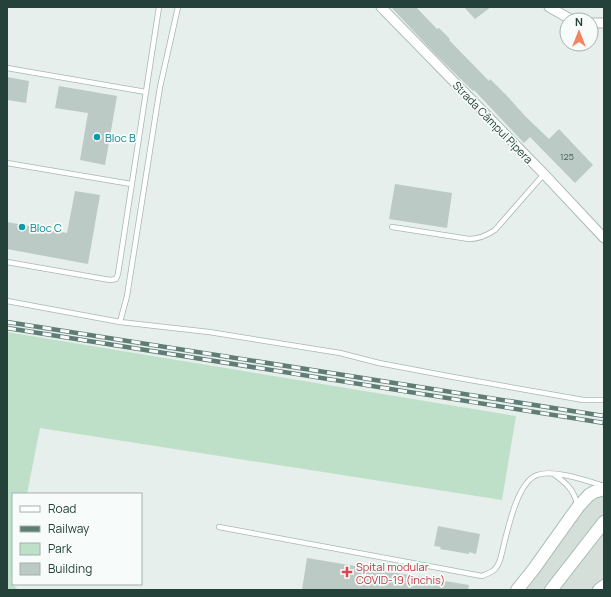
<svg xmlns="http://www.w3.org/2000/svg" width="611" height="597" viewBox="0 0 611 597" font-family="Manrope,sans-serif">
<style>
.built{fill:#d4dfda}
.green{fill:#bfe0c8}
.building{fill:#bbcac4}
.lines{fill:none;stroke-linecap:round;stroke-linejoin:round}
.service-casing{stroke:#a8b8b2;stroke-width:6}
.minor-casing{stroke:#a8b8b2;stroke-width:11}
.secondary-casing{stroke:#a4bbb3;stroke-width:14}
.service{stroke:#fff;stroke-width:4.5}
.minor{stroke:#fff;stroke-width:9}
.secondary{stroke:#fff;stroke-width:12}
.rail-casing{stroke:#5f7d75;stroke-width:4.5}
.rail{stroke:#f7fbf9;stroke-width:3;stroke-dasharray:9;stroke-linecap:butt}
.culture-dot{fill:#0f9aa8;stroke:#f7fbf9;stroke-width:1.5}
.health-dot{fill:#e0444e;stroke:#f7fbf9;stroke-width:1.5}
.labels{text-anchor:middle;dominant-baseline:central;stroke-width:3.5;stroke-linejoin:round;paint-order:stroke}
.number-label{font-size:9px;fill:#4a645c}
.street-label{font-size:11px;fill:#24423a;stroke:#f7fbf9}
.culture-label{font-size:11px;fill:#0d838f;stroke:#f7fbf9;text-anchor:start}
.health-label{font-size:11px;fill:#be3a42;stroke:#f7fbf9;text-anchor:start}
</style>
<rect width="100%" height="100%" fill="#e6efeb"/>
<path class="built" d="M604,488V590H509L514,584Z"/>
<path class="green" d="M7,332L516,416L502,500L40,428L27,494H13V572L11,582L18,590H7Z"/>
<path class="building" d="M391,7H416L437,29L439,28L450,39L449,40L489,81L490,79L508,97L525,116L549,139L559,129L593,165L575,183L530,137L524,143L474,90L473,91L435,54Z
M464,7H491L475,19Z
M7,77L29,81L26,103L7,100Z
M59,86L117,96L105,165L80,160L88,113L55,108Z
M395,184L452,193L447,228L389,219Z
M75,191L100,195L88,264L7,249V222L67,233Z
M438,526L480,534L476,554L469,552V554L440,549L441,547L434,546Z
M307,558L469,585L468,590H302Z"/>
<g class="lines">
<defs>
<path id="service" d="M7,68L146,92
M7,163L131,184
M392,227L469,239C479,239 486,236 495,230L544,174
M7,262L110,280L116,279L118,274C131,185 146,96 159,7
M7,301L120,322L209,332L340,353L379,363L453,377L572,398L583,400H604
M120,322L127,296L160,87L178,7
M555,475C566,483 574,490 577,504
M219,527L482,576C492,572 496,571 500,560C506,539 515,483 537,475C554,469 587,481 604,486"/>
<path id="minor" d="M381,7L544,174L604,238
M549,7L572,20
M591,23H604"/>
<path id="secondary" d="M517,590L533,570L578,507L589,495L594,492L604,489
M551,590L604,522
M599,590L604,586"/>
</defs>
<use href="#service" class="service-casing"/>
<use href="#minor" class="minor-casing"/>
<use href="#secondary" class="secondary-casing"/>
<use href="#service" class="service"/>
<use href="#minor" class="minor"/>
<use href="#secondary" class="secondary"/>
<defs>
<path id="rail" d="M7,322L604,416
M7,328L604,423"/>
</defs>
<use href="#rail" class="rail-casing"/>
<use href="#rail" class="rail"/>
</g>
<g class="culture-dot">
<circle cx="97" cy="137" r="4"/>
<circle cx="22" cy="227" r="4"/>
</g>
<path class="health-dot" d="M345 566h4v4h4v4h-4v4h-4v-4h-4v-4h4z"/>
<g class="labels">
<g class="number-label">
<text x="567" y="156">125</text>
</g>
<g class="street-label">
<text transform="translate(493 122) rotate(46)">Strada Câmpul Pipera</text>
</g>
<g class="culture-label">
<text x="105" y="137">Bloc B</text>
<text x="30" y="227">Bloc C</text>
</g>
<g class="health-label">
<text x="356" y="566">Spital modular<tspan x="356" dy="13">COVID-19 (închis)</tspan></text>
</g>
</g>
<rect width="611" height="597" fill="none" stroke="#24423a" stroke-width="16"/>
<rect x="12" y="493" width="130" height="92" fill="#f7fbf9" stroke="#a3b1ad"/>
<rect x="20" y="506" width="20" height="6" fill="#ffffff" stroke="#a3b1ad"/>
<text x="48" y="513" font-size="12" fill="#24423a">Road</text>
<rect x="20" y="526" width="20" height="6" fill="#5f7d75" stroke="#a3b1ad"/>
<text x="48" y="533" font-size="12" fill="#24423a">Railway</text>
<rect x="20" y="543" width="20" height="12" fill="#bfe0c8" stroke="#a3b1ad"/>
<text x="48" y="553" font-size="12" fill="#24423a">Park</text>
<rect x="20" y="563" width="20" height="12" fill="#bbcac4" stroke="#a3b1ad"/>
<text x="48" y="573" font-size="12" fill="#24423a">Building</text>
<g transform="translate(579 32)"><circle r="19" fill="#f7fbf9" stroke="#a3b1ad"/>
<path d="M0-3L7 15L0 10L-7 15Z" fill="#f4845f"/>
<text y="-6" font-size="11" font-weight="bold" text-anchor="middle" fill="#24423a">N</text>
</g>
</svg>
